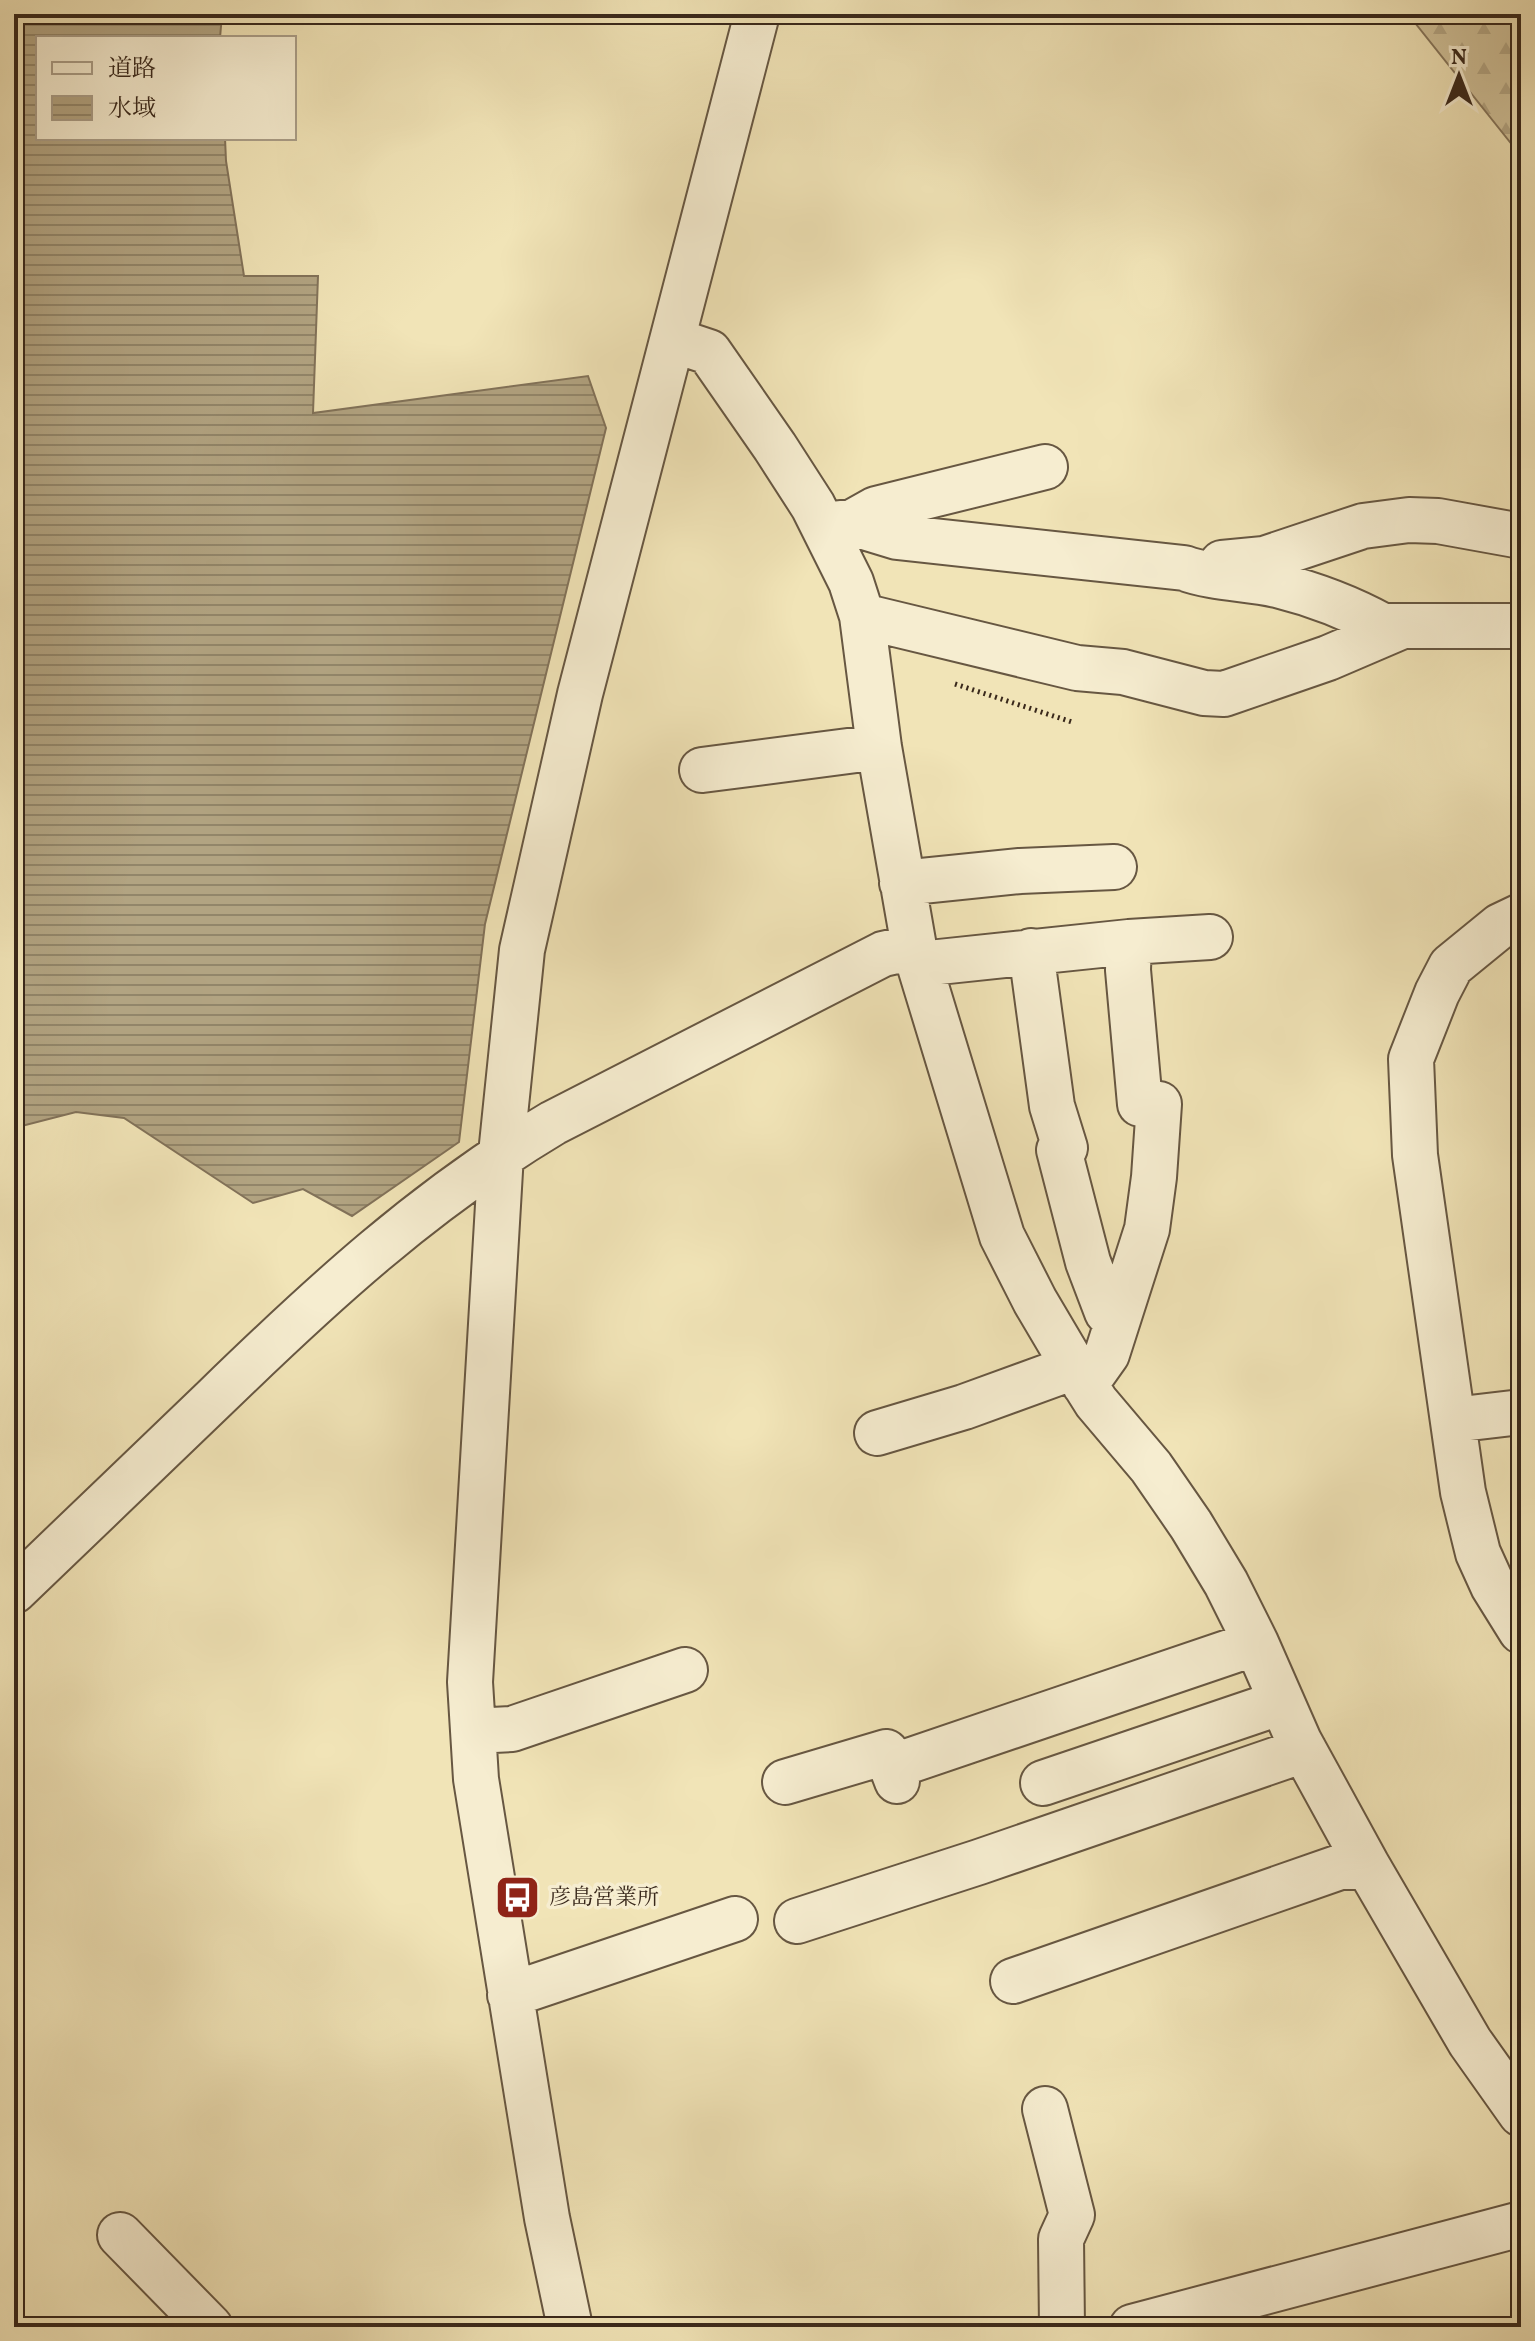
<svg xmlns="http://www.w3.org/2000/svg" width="1535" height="2341" viewBox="0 0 1535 2341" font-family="Vollkorn,'Noto Serif JP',serif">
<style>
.forest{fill:url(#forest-firs);stroke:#86765c;stroke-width:2}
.water{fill:url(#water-rules);stroke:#827259;stroke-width:2}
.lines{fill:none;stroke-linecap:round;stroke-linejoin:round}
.minor-casing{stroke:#675742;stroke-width:48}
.path{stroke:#39281b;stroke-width:5;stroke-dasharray:2 4;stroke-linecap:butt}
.minor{stroke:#f6edd0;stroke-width:44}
.labels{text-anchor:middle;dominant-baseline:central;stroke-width:7;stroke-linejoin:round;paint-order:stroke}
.poi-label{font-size:22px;fill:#39281b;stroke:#f6edd0;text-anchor:start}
</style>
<defs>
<pattern id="forest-firs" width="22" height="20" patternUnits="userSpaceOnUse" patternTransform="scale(2)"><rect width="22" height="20" fill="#d2c49c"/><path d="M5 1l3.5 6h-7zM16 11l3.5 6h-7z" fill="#b5a886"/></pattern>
<pattern id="water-rules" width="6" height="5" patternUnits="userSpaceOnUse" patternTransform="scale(2)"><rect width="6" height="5" fill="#b2a482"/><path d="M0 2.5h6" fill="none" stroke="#92866a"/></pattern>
</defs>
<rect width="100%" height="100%" fill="#f1e4b7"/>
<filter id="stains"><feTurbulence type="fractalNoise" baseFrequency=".0025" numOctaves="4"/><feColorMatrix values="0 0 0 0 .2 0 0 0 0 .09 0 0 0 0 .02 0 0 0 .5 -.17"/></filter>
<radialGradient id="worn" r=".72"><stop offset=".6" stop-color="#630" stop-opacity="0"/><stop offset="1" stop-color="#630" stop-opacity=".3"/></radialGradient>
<path class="forest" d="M1408,14H1521V156Z"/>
<path class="water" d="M14,14H222L220,38H38V138H225L226,161L244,276H318L313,413L588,376L606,428L485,924L459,1142L352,1216L303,1189L253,1203L124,1118L76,1112L14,1128Z"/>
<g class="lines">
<defs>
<path id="minor" d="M673,340L709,352L775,447L813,506L851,582L862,616L879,747L914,947L1002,1236L1035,1301L1074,1367L1096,1402L1151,1467L1191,1525L1226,1583L1256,1643L1299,1741L1367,1865L1470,2042L1521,2114
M840,523H851L876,509L1045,467
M851,523L897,537L1184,568C1214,579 1246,578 1277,585C1313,594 1350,608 1383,626H1521
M1222,563L1264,559L1363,526L1409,520L1438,521L1521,536
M862,616L1077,668L1123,672L1204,693L1224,694L1328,658L1398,628
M702,770L879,747
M902,883L1020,871L1114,867
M1521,916L1500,926L1451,966L1437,993L1411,1059L1415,1155L1463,1492L1478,1553L1493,1586L1521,1631
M1031,951L1052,1106L1065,1148L1059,1150L1088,1262L1107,1312L1116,1321
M920,964L1129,942L1210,937
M1085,1385L1107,1354L1147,1229L1154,1177L1159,1104H1140L1128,970L1129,942
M1453,1420L1521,1412
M877,1433L964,1407L1074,1367
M14,1591C81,1527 148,1462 215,1398C322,1294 424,1200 553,1123L883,954L914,947
M473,1731L512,1729L685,1670
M891,1767L1256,1643
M785,1782L886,1752L897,1781
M1043,1783L1282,1702
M797,1921L979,1862L1304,1750
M1013,1981L1340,1867L1367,1865
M510,1995L735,1919
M1045,2109L1072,2215L1061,2239L1062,2327
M120,2235L210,2327
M570,2327L547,2218L476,1779L470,1682L501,1154L522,950L580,694L757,14
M1132,2327L1521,2224"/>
</defs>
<use href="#minor" class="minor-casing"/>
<path class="path" d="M955,684L1072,722"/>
<use href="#minor" class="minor"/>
</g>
<defs>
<symbol id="bus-square" viewBox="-11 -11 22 22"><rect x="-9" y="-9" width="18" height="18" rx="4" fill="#8f2418" stroke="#f6edd0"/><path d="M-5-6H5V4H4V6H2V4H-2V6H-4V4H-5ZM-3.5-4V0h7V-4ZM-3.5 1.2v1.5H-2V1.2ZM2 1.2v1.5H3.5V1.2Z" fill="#fff"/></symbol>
</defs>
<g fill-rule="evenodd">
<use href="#bus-square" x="492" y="1872" width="51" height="51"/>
</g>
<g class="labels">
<g class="poi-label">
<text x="549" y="1898">彦島営業所</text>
</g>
</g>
<rect width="1535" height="2341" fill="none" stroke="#f1e4b7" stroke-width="48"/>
<rect x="16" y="16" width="1503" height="2309" fill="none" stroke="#39281b" stroke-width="4"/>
<rect x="24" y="24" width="1487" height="2293" fill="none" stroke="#39281b" stroke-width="2"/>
<rect x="36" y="36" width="260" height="104" fill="#f6edd0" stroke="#aa9e88" stroke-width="2"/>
<rect x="52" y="62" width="40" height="12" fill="#f6edd0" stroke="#aa9e88" stroke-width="2"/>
<text x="108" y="76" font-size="24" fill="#39281b">道路</text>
<rect x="52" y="96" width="40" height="24" fill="url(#water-rules)" stroke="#aa9e88" stroke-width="2"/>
<text x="108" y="116" font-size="24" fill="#39281b">水域</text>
<g transform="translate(1459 76)" stroke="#f6edd0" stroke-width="6" paint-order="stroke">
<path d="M0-6L14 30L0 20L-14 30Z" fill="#39281b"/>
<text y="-12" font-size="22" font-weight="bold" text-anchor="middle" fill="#39281b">N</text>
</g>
<rect width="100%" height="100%" filter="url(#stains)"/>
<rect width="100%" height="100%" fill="url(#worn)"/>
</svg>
